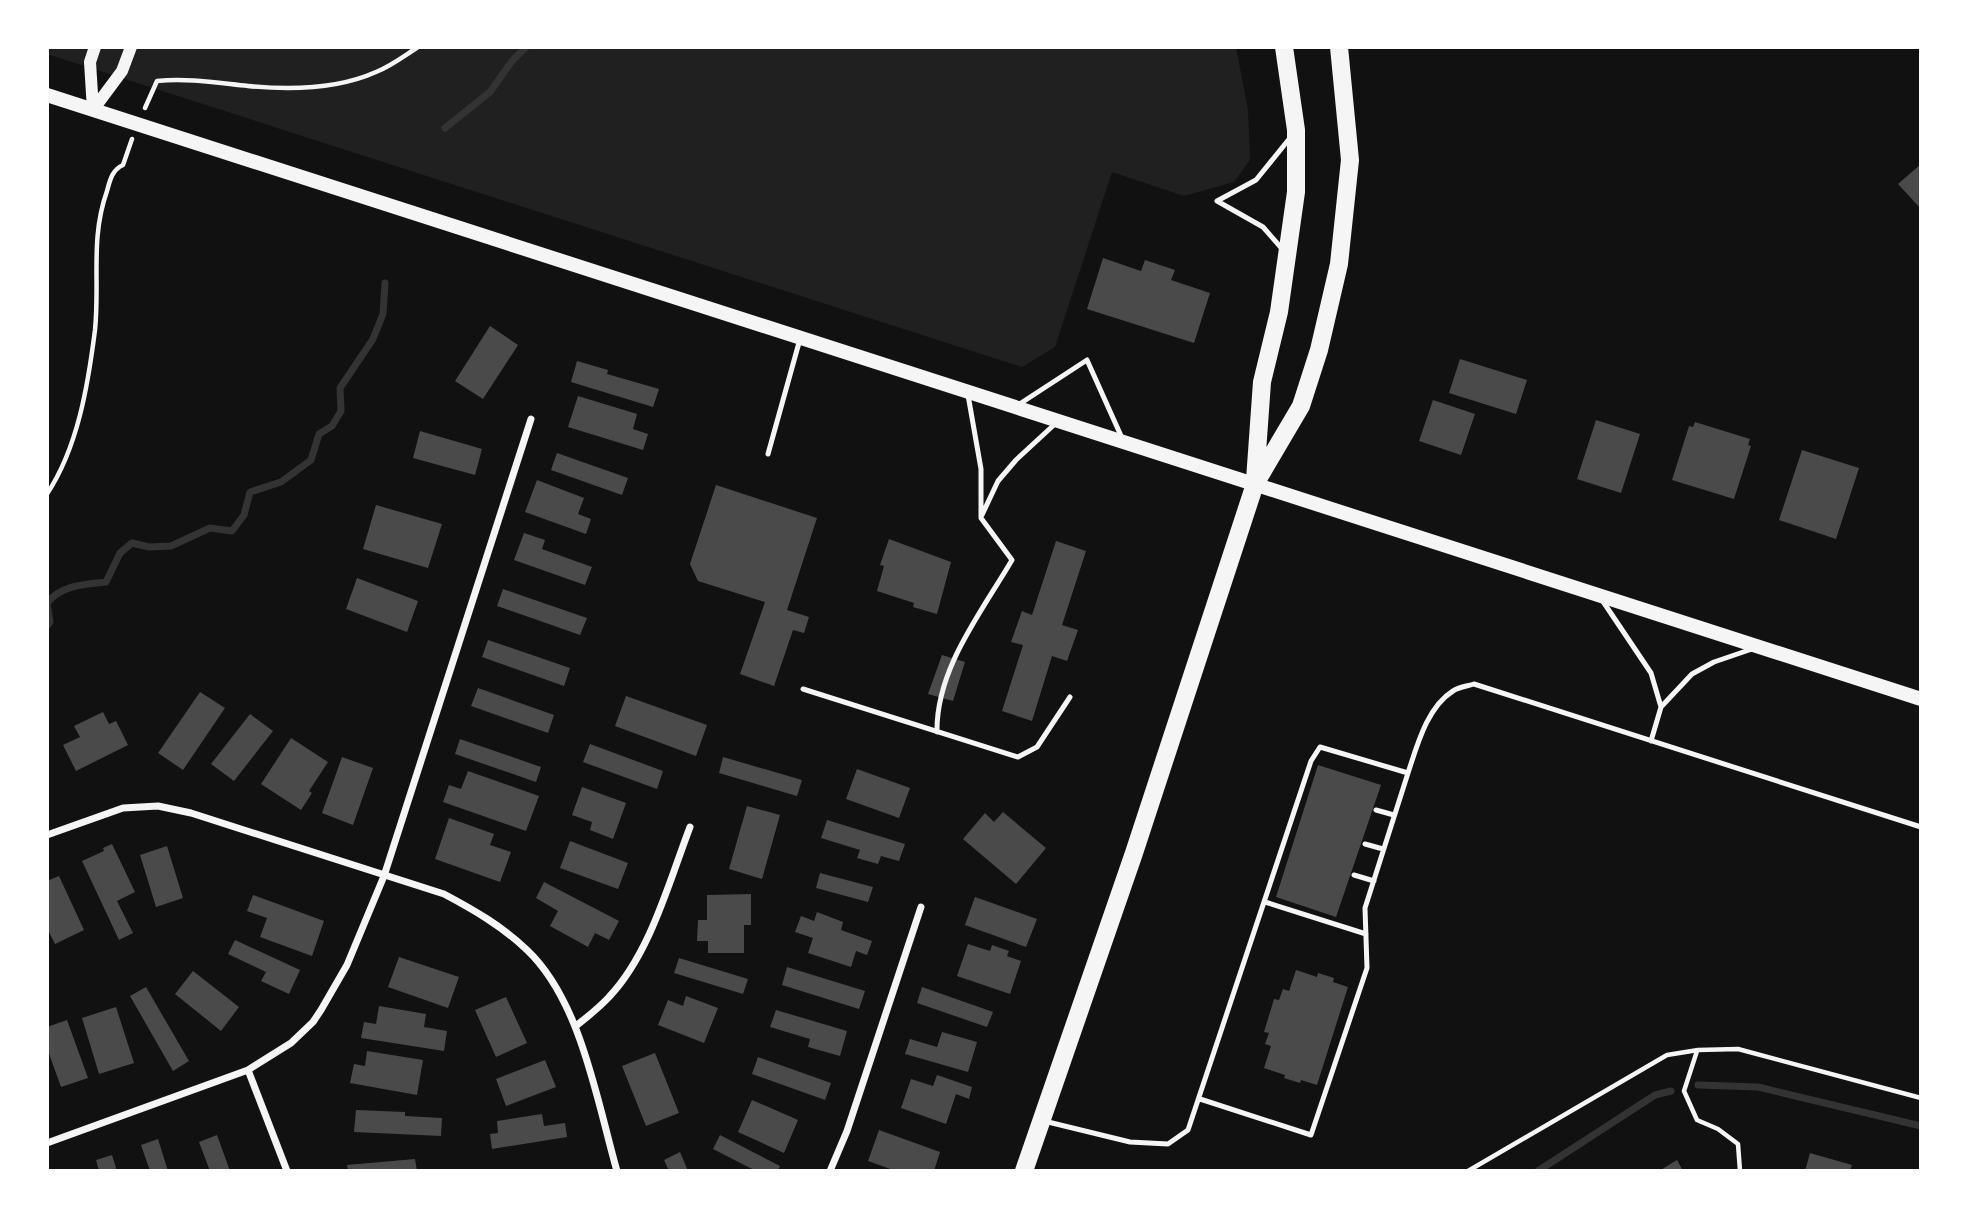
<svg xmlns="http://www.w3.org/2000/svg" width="1968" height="1218" viewBox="0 0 1968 1218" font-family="'Alegreya Sans',sans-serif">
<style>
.green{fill:#202020}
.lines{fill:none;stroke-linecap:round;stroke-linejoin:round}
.stream{stroke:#333;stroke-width:7}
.building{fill:#4a4a4a}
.path{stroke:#f5f5f5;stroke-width:4.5}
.service{stroke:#f5f5f5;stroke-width:5}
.minor{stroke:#f5f5f5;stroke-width:7}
.tertiary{stroke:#f5f5f5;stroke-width:12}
.secondary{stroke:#f5f5f5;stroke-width:14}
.primary{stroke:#f5f5f5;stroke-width:18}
</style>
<rect width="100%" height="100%" fill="#111"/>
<path class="green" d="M47,47H1236L1248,110L1250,160L1234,182L1184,196L1112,172L1055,347L1022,367L47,54Z"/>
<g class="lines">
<path class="stream" d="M445,128L490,92L512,61L526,47
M47,626L50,622L47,603C61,585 85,584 106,582L120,553L132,543L149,547L171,546L210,528L232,531L244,515L250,492L281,482L311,460L319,434L332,426L341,411L340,388L373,339L383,314L385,283
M1698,1085L1758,1087L1921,1126
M1538,1171L1655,1095L1671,1091"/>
</g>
<path class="building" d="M1921,164V209L1898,184Z
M1103,258L1141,271L1145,260L1175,270L1171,280L1210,293L1194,343L1087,309Z
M490,326L518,345L483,399L455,381Z
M1460,359L1527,380L1516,414L1449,393Z
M577,361L608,370L607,374L659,389L653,407L571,382Z
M578,396L637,414L633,429L648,434L643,450L568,427Z
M1433,400L1475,414L1461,455L1419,441Z
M1596,420L1640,434L1621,493L1577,479Z
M1695,422L1750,439L1748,445L1751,446L1734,499L1672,480L1689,426L1693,427Z
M420,431L482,449L475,475L413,458Z
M1802,450L1859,468L1836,539L1779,520Z
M557,453L628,478L622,495L551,470Z
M537,480L584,498L578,514L591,519L586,534L525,512Z
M716,485L817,518L787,610L809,617L804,633L793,630L774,686L740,674L765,602L698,581L690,564Z
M376,505L442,524L428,568L363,549Z
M524,533L545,540L542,549L592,567L585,585L514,560Z
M889,539L951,562L937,614L913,607L914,603L877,591L884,566L880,565Z
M1056,541L1086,551L1062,625L1078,630L1067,661L1052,656L1032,721L1002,711L1023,645L1011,642L1022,611L1032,615Z
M357,578L418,601L407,632L346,609Z
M503,589L587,618L580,635L497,606Z
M488,640L570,668L564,686L482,657Z
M942,655L965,662L953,701L928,694Z
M478,688L554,715L548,733L471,706Z
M200,692L225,708L183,770L158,753Z
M626,696L707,725L696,756L615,726Z
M103,712L109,724L116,721L128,745L76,771L63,745L80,737L74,726Z
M250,714L273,731L234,781L211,764Z
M291,738L328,762L309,791L312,793L301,810L261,784Z
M460,739L541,767L536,782L455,754Z
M590,744L663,771L657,789L583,762Z
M342,757L373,768L353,825L322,813Z
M723,757L802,780L797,796L719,773Z
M1318,765L1381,785L1336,917L1276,897Z
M857,769L910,788L899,818L846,799Z
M468,771L539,796L526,831L443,802L449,785L461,789Z
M582,787L626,803L613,839L590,830L592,822L572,815Z
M747,806L780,815L762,879L729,869Z
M1003,812L1046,848L1016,884L963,839L985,813L994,822Z
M449,818L494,834L490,845L511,852L500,882L435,859Z
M827,820L905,844L899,861L881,856L878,864L857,858L860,850L821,838Z
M570,841L628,863L618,889L560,868Z
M112,844L135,892L117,901L133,933L119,940L82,861L104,851L103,848Z
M167,846L183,898L156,907L140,855Z
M820,873L873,887L868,902L816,888Z
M59,876L84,930L55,944L47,928V881Z
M544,882L619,921L609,940L595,933L588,947L550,926L558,911L536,898Z
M751,894V925H744V953H708V941H697L698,920H707V895Z
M253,895L324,921L312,956L260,937L267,918L247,911Z
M975,897L1037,919L1026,947L965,925Z
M817,912L843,922L841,930L872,941L867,955L856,951L851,967L808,953L813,938L795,932L801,916L814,921Z
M235,940L300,970L289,994L261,981L266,972L228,954Z
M968,944L990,951L992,945L1009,951L1007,956L1021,961L1010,994L957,976Z
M399,957L459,977L448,1008L388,987Z
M679,958L748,979L743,994L674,973Z
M787,967L865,991L859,1009L782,985Z
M1296,970L1317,977L1318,973L1334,978L1333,982L1348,987L1317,1085L1301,1080L1300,1083L1284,1078L1285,1075L1264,1068L1271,1046L1265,1044L1269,1033L1264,1032L1274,999L1279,1000L1283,989L1289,991Z
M193,971L239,1007L221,1031L175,994Z
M146,987L189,1061L173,1071L130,996Z
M922,987L993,1012L987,1027L917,1003Z
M686,996L718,1008L704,1043L658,1025L668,1000L683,1006Z
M506,997L527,1043L496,1057L475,1010Z
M379,1006L426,1014L424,1027L447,1031L444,1051L361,1038L364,1022L376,1024Z
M116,1007L134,1063L99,1074L82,1018Z
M776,1010L847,1031L840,1056L808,1047L810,1039L770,1027Z
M67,1020L88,1078L61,1087L47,1048V1027Z
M942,1032L977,1042L968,1072L905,1054L910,1039L937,1047Z
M367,1051L423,1060L417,1095L350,1083L354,1064L365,1066Z
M655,1053L679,1113L646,1126L622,1066Z
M758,1057L831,1083L825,1100L752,1074Z
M545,1060L556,1087L506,1106L496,1079Z
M937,1075L972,1087L969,1099L956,1094L946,1124L901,1108L911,1079L933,1086Z
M752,1100L798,1120L784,1153L738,1132Z
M356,1110L405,1112V1116L442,1118L441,1136L354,1132Z
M542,1114L544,1126L565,1123L567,1137L492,1149L490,1134L498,1133L497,1121Z
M879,1130L940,1152L934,1171H896L868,1161Z
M217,1135L230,1171H210L199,1142Z
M720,1135L780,1166L778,1171H756L713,1149Z
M158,1139L168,1171H150L141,1145Z
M680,1152L688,1171H669L664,1160Z
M1810,1153L1852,1165L1850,1171H1805Z
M112,1155L117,1171H99L96,1160Z
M415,1159L417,1171H348L347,1165Z
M1677,1160L1683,1171H1659Z"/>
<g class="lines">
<path class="path" d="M145,108L157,81C188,78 218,83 248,86C289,90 338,89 376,72C391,66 404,56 418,47
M47,494C78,447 88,385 95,330C100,281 90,239 107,191C110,180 112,170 123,165L132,139
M1697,1051L1684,1091L1697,1120L1718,1129L1738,1144L1740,1171
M1468,1171L1667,1055L1698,1050L1738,1049L1921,1098"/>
<path class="service" d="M1217,201L1256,180L1290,138
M1217,201L1263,227L1284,251
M1018,405L1087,360L1122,438
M768,454L800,339
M982,515L998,481L1016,460L1056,423
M1602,600L1651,673L1661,707
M803,689L1018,757L1037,747L1070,697
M937,732C936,669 981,613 1012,560L981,518V469L968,395
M1651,741L1661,707L1692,674L1714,662L1752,649
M1408,773C1417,746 1427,707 1453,691C1458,687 1468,686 1474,684L1921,827
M1376,810L1394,815
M1365,844L1383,849
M1354,875L1374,881
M1265,902L1366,934
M1044,1121L1130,1142L1168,1144L1188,1130L1311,761L1320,747L1408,773L1365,908L1367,968L1311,1135L1200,1099"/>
<path class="minor" d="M47,835L123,808L158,806L191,813L444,894C474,910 502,926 527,950C581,1001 597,1101 617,1171
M576,1026C587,1017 599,1008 609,997C650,954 669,882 690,827
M248,1070L287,1171
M47,1143L248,1070L291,1043L313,1022L321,1010L347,965L384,876L531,419
M830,1171L847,1131L921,907"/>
<path class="tertiary" d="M93,110L122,71L131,47
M93,110L90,62L95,47"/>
<path class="secondary" d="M47,95L1921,699"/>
<path class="primary" d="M1255,480L1262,382L1279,312L1296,192V130L1284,47
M1024,1171L1134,853L1255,484L1301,406L1319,350L1339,264L1350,160L1339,47"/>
</g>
<rect width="1968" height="1218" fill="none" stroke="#ffffff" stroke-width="98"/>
</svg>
